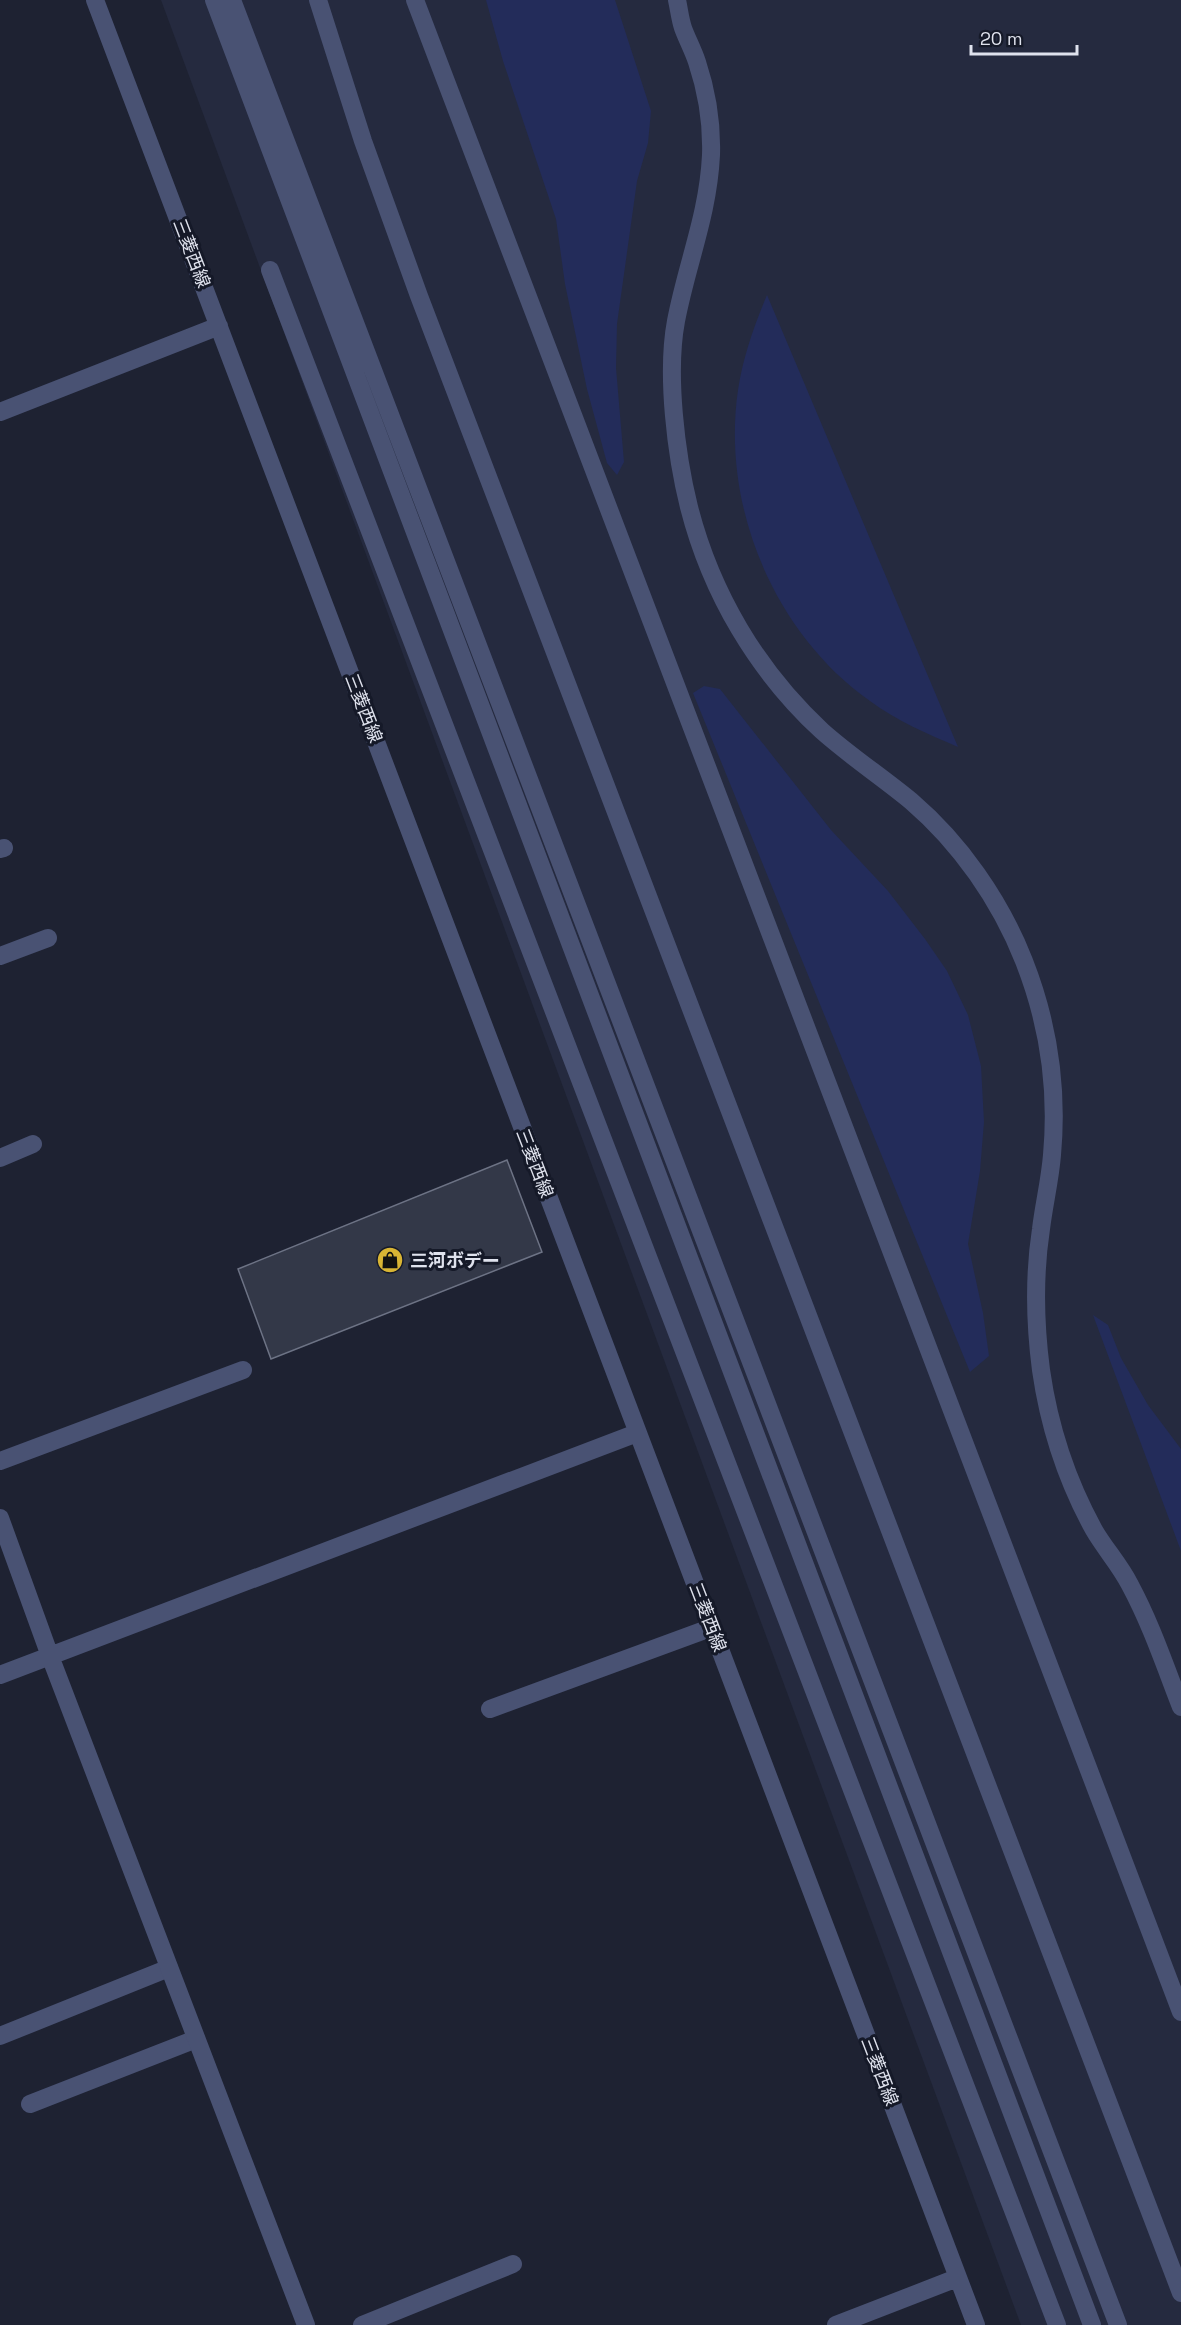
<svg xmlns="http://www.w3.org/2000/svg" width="1181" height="2325" viewBox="0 0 1181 2325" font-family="'Space Grotesk','Noto Sans JP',sans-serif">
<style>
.built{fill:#252a3f}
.green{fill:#232c5a}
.building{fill:#333848;stroke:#6d7385;stroke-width:1.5}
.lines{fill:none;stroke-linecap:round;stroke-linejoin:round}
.lane{stroke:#495273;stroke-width:18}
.street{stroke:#495273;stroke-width:18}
.labels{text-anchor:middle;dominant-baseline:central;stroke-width:6;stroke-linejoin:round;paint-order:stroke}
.street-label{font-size:18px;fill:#dfe2ed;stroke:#151928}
.poi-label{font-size:18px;font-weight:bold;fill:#dfe2ed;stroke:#151928;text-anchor:start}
</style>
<rect width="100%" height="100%" fill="#1e2232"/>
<path class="built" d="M161,0H1181V2325H1021Z"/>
<path class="green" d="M486,0H615L651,111L648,143L637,181L617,324L616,368L624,462L617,475L607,463L587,389L565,284L556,219L503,61Z
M767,295L958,747C928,734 897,721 870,701C774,633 721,506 738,390C743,357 754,326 767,295Z
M704,686L720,689L831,830L888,891L925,939L947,971L968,1015L981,1066L984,1122L980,1171L968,1244L983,1313L989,1356L970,1372L693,693Z
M1093,1315L1108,1325L1121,1358L1148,1405L1181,1449V1551Z"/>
<path class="building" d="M507,1160L542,1252L271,1359L238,1269Z"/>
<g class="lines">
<path class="lane" d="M214,0L1092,2325
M232,0L1118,2325
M318,0L363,141L419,296L1181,2293
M415,0L1181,2012
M677,0C679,9 680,19 683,28C687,39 693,50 697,62C707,92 712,124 711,155C708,216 687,263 676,321C666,374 676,455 689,507C711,593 757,671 822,731C850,756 882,777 911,801C960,843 1000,900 1024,961C1048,1022 1058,1089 1052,1155C1050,1180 1044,1204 1041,1229C1034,1275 1035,1324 1041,1370C1049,1426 1067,1481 1094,1530C1105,1549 1120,1565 1130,1585C1151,1624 1165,1666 1181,1707
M270,270L1057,2325
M0,956L48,938
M490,1709L713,1627
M0,2036L169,1968
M30,2104L196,2039
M362,2325L513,2264"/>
<path class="street" d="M95,0L976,2325
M0,412L219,326
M0,849L4,848
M0,1158L33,1144
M0,1461L243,1370
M0,1518L50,1656L306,2325
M0,1675L637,1433
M836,2325L957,2278"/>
</g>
<defs>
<symbol id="shop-disc" viewBox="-11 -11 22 22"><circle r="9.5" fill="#d8b434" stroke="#151928"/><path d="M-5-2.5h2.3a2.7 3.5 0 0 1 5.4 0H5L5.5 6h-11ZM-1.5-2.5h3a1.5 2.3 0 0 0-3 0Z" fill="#111"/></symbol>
</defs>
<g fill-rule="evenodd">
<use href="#shop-disc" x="375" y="1245" width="30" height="30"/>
</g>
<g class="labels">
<g class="street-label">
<text transform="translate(192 253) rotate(69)">三菱西線</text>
<text transform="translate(364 708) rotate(69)">三菱西線</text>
<text transform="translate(535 1163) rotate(69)">三菱西線</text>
<text transform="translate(708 1617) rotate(69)">三菱西線</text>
<text transform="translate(880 2071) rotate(69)">三菱西線</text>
</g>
<g class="poi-label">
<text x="410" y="1260">三河ボデー</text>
</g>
</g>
<path d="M971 45v9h106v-9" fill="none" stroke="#dfe2ed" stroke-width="3"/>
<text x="980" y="45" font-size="18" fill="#dfe2ed" stroke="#151928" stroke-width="4.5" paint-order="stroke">20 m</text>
</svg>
